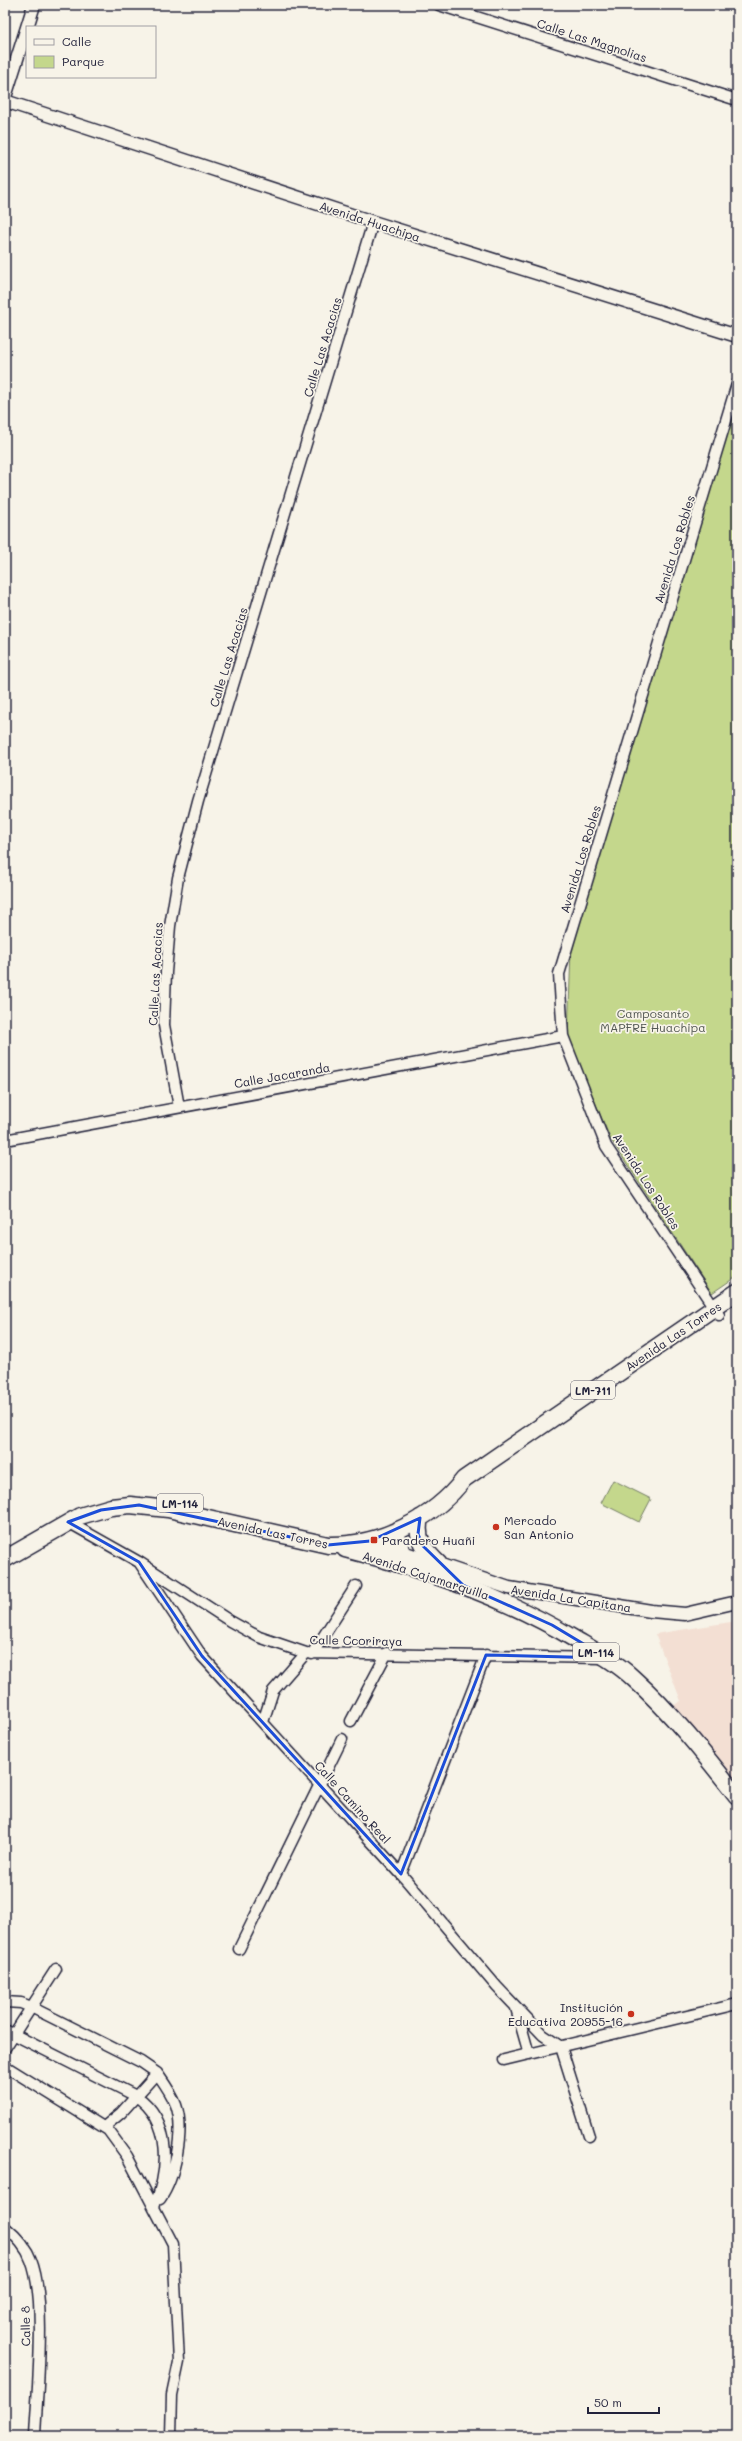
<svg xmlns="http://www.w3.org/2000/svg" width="742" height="2441" viewBox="0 0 742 2441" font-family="Mali,sans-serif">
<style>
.built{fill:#f3dfd3}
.green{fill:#c4d78c;stroke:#737c64}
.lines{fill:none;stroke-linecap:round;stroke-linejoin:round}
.minor-casing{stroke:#22223b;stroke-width:13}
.tertiary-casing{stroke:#22223b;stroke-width:15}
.primary-casing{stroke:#22223b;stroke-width:19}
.minor{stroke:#f7f3e8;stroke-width:10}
.tertiary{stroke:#f7f3e8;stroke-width:12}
.primary{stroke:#f7f3e8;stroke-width:16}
.marked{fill:none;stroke:#1d4ed8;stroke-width:3;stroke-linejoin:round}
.poi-dot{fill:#c8321e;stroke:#f7f3e8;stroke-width:1.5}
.labels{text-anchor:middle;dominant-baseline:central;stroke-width:3.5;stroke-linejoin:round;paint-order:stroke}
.shield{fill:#f7f3e8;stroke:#62616f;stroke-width:1}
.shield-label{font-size:11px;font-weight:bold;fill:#22223b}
.street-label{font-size:12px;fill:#22223b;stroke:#f7f3e8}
.park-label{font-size:12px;fill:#535853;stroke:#f7f3e8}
.poi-label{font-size:12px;fill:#22223b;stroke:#f7f3e8;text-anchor:start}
</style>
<rect width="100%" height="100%" fill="#f7f3e8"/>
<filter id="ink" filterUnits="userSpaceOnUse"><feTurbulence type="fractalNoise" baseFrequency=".025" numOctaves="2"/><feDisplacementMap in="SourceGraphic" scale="8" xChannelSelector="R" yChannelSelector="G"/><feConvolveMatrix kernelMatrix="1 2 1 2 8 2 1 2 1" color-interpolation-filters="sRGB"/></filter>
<g filter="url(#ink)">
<path class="built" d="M737,1621V1781L671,1707L681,1701L655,1634Z"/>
<path class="green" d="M737,395V1276L712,1293L610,1138L568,1037L571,950Z
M613,1480L651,1499L639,1522L601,1503Z"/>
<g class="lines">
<defs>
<path id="minor" d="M439,5L737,100
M179,1107L164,1025L166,972L170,926L178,878L198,801L373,222
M5,1140L563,1036
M719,1315L606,1146L563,1036L559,974L737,384
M68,1522L139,1562L230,1621L259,1637L306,1653L603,1658
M139,1562L202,1656L401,1874L497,1987L543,2035L561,2047L589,2136
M312,1654L356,1586
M351,1721L387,1653
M263,1722L273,1691L306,1653
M401,1874L486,1655
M239,1949L342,1739
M5,2002L21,2003L31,2007L141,2062L157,2073
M516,2008L529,2054
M5,2030L136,2096C173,2121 169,2171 154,2207
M5,2048L56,1969
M504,2060L737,2004
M5,2066L108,2130L127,2156L173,2244L179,2362L172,2395L171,2436
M104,2127L121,2113L157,2073C164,2083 172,2094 176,2105C185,2130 175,2178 160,2199
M5,2227C16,2236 26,2246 31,2260C47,2301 37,2390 35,2436"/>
<path id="tertiary" d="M5,97L34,5
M5,101L373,222L737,336
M363,1543L391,1548L509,1588L651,1611L685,1614L737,1602"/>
<path id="primary" d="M420,1518C415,1539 424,1550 439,1564
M396,1531L401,1551L412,1568
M345,1549C427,1570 505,1597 578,1641C597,1652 617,1663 633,1678C672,1713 705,1755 737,1796
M5,1559L80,1516L111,1507L130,1505L168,1509L328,1545C379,1546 432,1520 464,1479L737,1292"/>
</defs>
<use href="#minor" class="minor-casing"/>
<use href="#tertiary" class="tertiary-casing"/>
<use href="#primary" class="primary-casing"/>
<use href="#minor" class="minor"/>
<use href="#tertiary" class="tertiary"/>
<use href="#primary" class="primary"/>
</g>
</g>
<path class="marked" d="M139,1505L328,1545L370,1541L420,1518L418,1534L423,1546L463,1585L552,1625L607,1658L486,1655L401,1874L202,1656L139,1562L68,1522L101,1510Z"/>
<g class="poi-dot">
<circle cx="496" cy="1527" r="4"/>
<rect x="370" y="1536" width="8" height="8" rx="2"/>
<circle cx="631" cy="2014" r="4"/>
</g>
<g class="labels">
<g class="shield">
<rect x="571" y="1381" width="44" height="18" rx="3"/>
<rect x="157" y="1494" width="46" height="18" rx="3"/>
<rect x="573" y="1643" width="46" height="18" rx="3"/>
</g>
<g class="shield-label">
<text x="593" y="1390">LM-711</text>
<text x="180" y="1503">LM-114</text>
<text x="596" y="1652">LM-114</text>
</g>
<g class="street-label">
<text transform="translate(592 40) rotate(18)">Calle Las Magnolias</text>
<text transform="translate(370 221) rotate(18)">Avenida Huachipa</text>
<text transform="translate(322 347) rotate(-73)">Calle Las Acacias</text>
<text transform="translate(674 549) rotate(-73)">Avenida Los Robles</text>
<text transform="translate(228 657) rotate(-73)">Calle Las Acacias</text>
<text transform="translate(580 859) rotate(-73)">Avenida Los Robles</text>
<text transform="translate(155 974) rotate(-87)">Calle Las Acacias</text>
<text transform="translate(282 1075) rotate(-10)">Calle Jacaranda</text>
<text transform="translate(647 1181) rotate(57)">Avenida Los Robles</text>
<text transform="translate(673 1336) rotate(-34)">Avenida Las Torres</text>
<text transform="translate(273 1532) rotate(12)">Avenida Las Torres</text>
<text transform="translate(426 1575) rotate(18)">Avenida Cajamarquilla</text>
<text transform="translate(571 1598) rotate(9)">Avenida La Capitana</text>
<text transform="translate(356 1640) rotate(1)">Calle Ccoriraya</text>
<text transform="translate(353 1802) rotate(48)">Calle Camino Real</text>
<text transform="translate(25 2326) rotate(-91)">Calle 8</text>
</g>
<g class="park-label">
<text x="653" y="1013">Camposanto<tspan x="653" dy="14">MAPFRE Huachipa</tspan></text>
</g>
<g class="poi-label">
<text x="504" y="1520">Mercado<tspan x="504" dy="14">San Antonio</tspan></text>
<text x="382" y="1540">Paradero Huañi</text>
<text x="623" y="2007" text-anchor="end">Institución<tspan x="623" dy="14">Educativa 20955-16</tspan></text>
</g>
</g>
<rect width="742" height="2441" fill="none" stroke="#f7f3e8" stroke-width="20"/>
<rect x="10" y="10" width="722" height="2421" fill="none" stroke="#22223b" stroke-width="1.5" filter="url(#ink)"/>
<rect x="26" y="26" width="130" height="52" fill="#f7f3e8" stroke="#a29fa3"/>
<rect x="34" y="39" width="20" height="6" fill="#f7f3e8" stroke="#a29fa3"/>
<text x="62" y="46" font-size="12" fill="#22223b">Calle</text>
<rect x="34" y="56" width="20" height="12" fill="#c4d78c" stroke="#a29fa3"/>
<text x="62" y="66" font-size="12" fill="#22223b">Parque</text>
<path d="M588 2407v6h71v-6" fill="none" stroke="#22223b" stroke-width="2"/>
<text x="594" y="2407" font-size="12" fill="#22223b" stroke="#f7f3e8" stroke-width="3" paint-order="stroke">50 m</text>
</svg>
